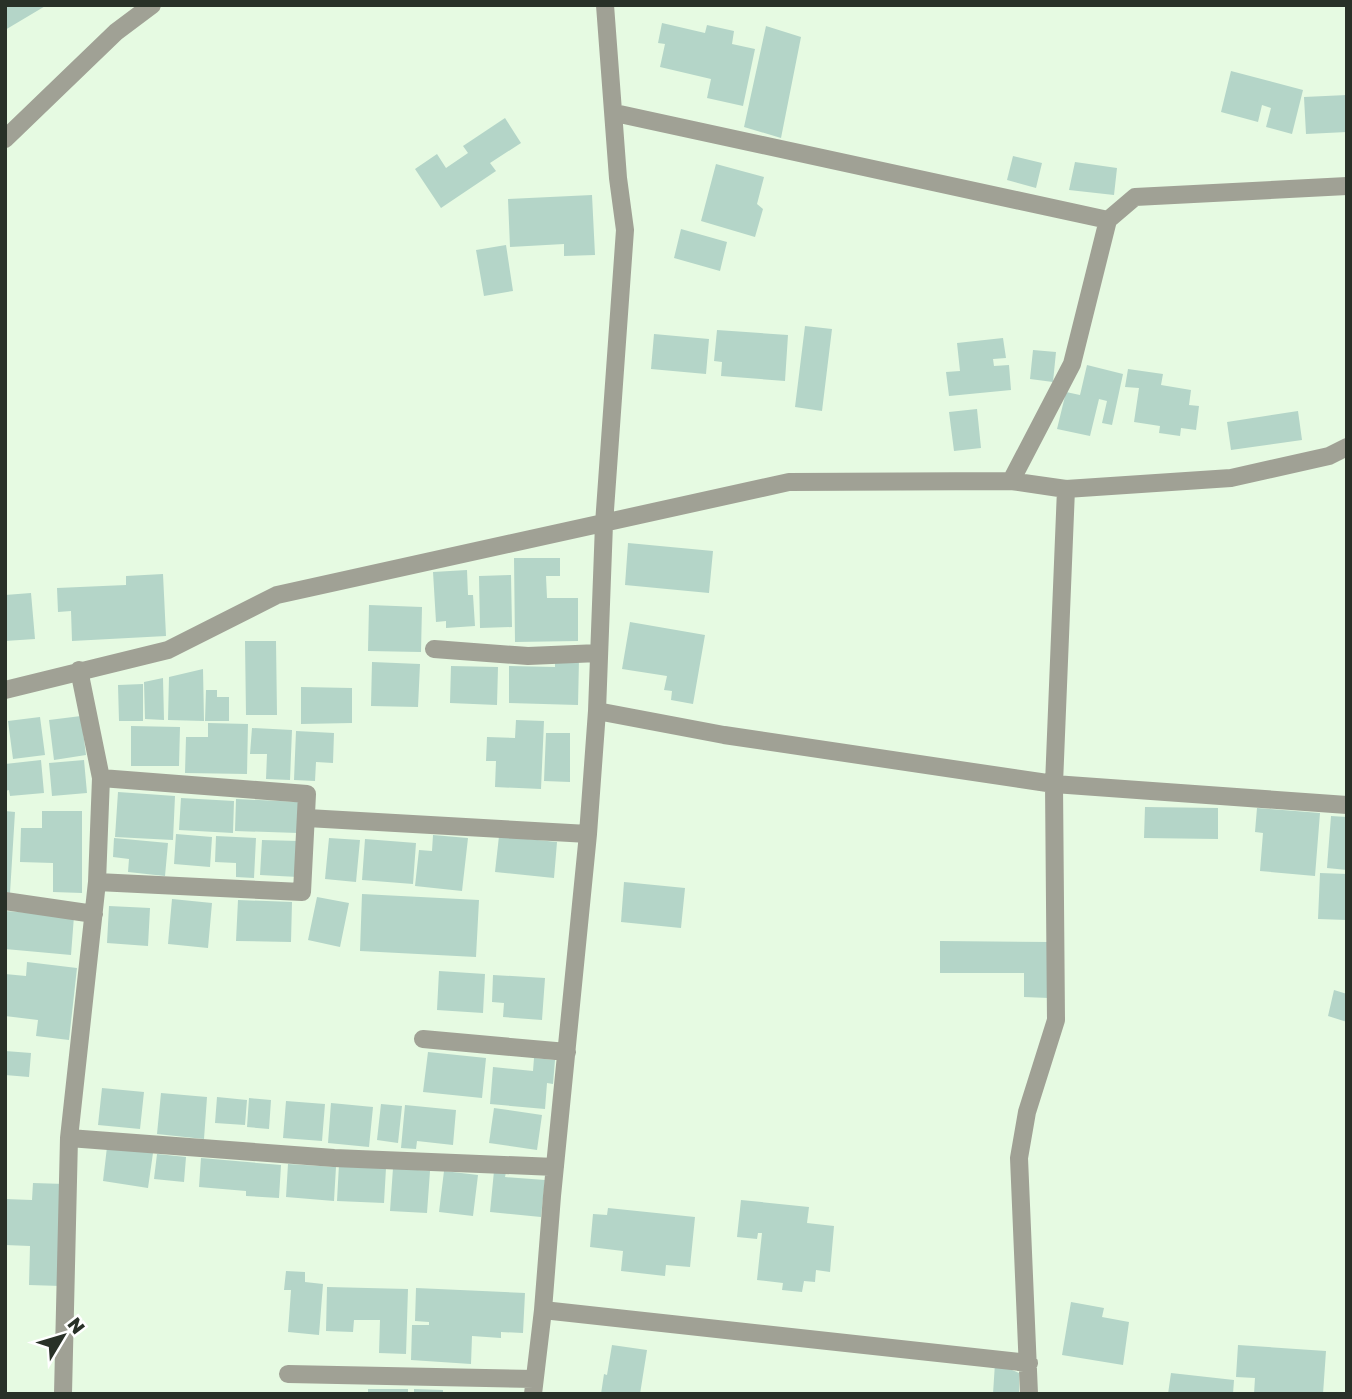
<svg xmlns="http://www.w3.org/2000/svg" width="1352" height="1399" viewBox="0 0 1352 1399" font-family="'Golos Text',sans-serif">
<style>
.building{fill:#b4d5c8}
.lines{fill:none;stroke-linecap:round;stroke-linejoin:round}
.minor{stroke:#a0a195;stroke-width:18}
</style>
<rect width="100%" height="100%" fill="#e6fae2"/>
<path class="building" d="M5,5H47L5,30Z
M662,23L705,33L707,25L734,31L732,44L755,49L743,106L707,98L711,79L660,67L665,44L658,43Z
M766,26L801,37L781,138L744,127Z
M1231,71L1303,90L1292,134L1266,127L1271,108L1262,105L1258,122L1221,112Z
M1347,95V132L1306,134L1304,97Z
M505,118L521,143L490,163L496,171L441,208L415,169L437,154L446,168L468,153L463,146Z
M1013,156L1042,163L1036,188L1007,180Z
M1075,162L1117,168L1114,195L1069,190Z
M716,164L764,177L757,204L763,209L755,237L701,221Z
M592,195L595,255L564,256V244L510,247L508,199Z
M681,229L727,242L720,271L674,258Z
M506,245L513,291L484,296L476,250Z
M805,326L832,329L822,411L795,407Z
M717,330L788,335L785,381L721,376L722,362L714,361Z
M654,334L709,339L706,374L651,369Z
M1003,338L1006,358L993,359L994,366L1009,365L1011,390L949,396L946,372L960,371L957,343Z
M1033,350L1056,352L1053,382L1030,379Z
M1087,365L1123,374L1112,425L1102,423L1107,401L1099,399L1090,436L1057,429L1066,392L1080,395Z
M1128,369L1163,374L1161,385L1191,390L1189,405L1199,406L1196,430L1181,428L1180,436L1159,433L1160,426L1134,422L1139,388L1125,387Z
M977,409L981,448L954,451L949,412Z
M1298,411L1302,440L1231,450L1227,422Z
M628,543L713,551L709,593L625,585Z
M514,558H560V576H546L547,598H578V641L515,642Z
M467,570L468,595H473L475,626L446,628V621L436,622L433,572Z
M163,574L166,636L72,641L71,611L58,612L57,588L126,585V576Z
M511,575L512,627L480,628L479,576Z
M31,593L35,639L5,641V595Z
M369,605L422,607L421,652L368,651Z
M630,622L705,635L693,704L671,700L672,691L664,690L667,676L622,669Z
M245,641H276L277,715H246Z
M555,659H579L578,705L509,703V666L555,667Z
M372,662L420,664L418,707L371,706Z
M451,666L498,667L497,705L450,703Z
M203,669L204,721L168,720L169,677Z
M163,678L164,720L145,719L144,682Z
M143,684V721H119L118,685Z
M301,687L352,688V723L301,724Z
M206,690H217V697H229V721H205Z
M81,716L86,755L54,760L49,720Z
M40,717L45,755L13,759L8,721Z
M516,720L544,721L541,789L495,787L496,761H486L487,737L515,738Z
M208,723L248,724L247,774L185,773L186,737H208Z
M131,726L180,727L179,766H131Z
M252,728L292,730L290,780L266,779L267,754H250Z
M296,731L334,733L333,763L316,762L315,781L294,780Z
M546,733H570V782L544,781Z
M41,760L44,793L10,796L9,790L5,791V764Z
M84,760L87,793L52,796L49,763Z
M118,792L175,796L173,840L115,837Z
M181,798L234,801L233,833L179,830Z
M236,799L299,802L298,833L235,831Z
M1145,807L1218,808V839L1144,838Z
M1257,808L1320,813L1315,876L1260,871L1263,833L1255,832Z
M5,811L15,812L10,893L5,892Z
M42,811H82V893L53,892V863L20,862L21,828H42Z
M1331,816L1347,817V870L1327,868Z
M176,834L212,837L210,867L174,864Z
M433,835L468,838L462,891L415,886L419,850L432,851Z
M216,836L256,838L254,878L236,877V863L215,862Z
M499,836L557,842L554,878L495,872Z
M114,838L168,843L165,876L128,872L129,859L113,857Z
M329,838L360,840L356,882L325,879Z
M365,839L416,843L413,884L362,880Z
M262,840L299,841L298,877L260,875Z
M1320,873L1347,874V920L1318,919Z
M624,882L685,888L681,928L621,922Z
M362,894L479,900L476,957L360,951Z
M317,897L349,903L340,947L308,940Z
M172,899L212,903L208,948L168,944Z
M238,900L292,902L291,942L236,941Z
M109,906L150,908L148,946L107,943Z
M5,911L74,916L71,955L5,949Z
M940,941L1049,942V998L1024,997V973H940Z
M27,962L77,968L69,1040L36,1036L38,1020L5,1016V974L26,976Z
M439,971L485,974L483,1013L437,1010Z
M493,975L545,978L542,1020L503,1017L504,1003L492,1002Z
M1334,990L1347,994V1022L1328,1016Z
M5,1051L31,1053L29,1077L5,1075Z
M428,1052L486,1058L482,1098L423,1092Z
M534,1058L555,1060L553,1084L547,1083L545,1109L490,1104L493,1067L533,1071Z
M102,1088L144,1092L140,1129L98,1125Z
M161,1093L207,1097L204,1139L157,1134Z
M217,1097L247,1100L245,1125L215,1123Z
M249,1098L271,1100L269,1129L247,1127Z
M286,1101L325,1104L322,1141L283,1138Z
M331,1103L373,1107L369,1147L328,1143Z
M381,1104L402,1106L398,1143L377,1140Z
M405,1105L456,1110L453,1145L417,1141L416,1149L401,1148Z
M494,1108L542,1115L537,1150L489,1143Z
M107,1147L153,1153L148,1188L103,1181Z
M157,1154L186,1157L184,1182L154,1179Z
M201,1158L281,1165L279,1198L246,1196V1191L199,1187Z
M288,1164L336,1167L334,1201L286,1197Z
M339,1164L386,1168L384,1203L337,1201Z
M393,1168L430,1171L427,1213L390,1211Z
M444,1171L478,1175L473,1216L439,1212Z
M494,1171L506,1172L505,1177L545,1180L541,1217L490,1212Z
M33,1183L65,1184L61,1286L29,1285L30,1246L5,1245V1199L32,1200Z
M741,1200L809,1207L807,1223L834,1226L830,1272L816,1270L815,1282L804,1281L802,1292L782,1290L783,1283L757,1280L762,1233H758L757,1239L737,1237Z
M608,1208L695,1217L690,1267L666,1265L665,1276L621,1271L623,1251L590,1247L593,1214L607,1215Z
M286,1271L305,1272V1282L323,1284L319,1335L288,1332L291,1290H284Z
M327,1287L408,1289L406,1354L379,1353L380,1320H354L353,1332L326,1331Z
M416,1288L525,1293L523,1333L501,1332V1338L472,1336L471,1364L411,1360L412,1325H429V1322L415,1321Z
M1071,1302L1104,1308L1102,1317L1129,1322L1123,1365L1062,1355Z
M612,1345L647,1350L640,1394H601L604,1374L607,1375Z
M1238,1345L1326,1351L1323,1394H1254L1255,1378L1236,1377Z
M995,1363L1019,1373V1394H993Z
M1171,1373L1234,1380L1233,1394H1168Z
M368,1389H408V1394H368Z
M414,1389L443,1390V1394H414Z"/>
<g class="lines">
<path class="minor" d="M615,113L1108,220
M5,139L116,32L152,5
M1011,481L1072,364L1108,220L1135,197L1347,186
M434,649L528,656L599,653
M5,690L168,650L277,595L789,482L1011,481L1066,489L1231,478L1329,456L1347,447
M597,711L724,735L1054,784L1347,805
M307,818L588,834
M97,882L302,892L307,794L101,778
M5,901L94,914
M423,1039L567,1052
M69,1138L334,1158L555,1167
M543,1310L1029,1363
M288,1374L534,1379
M63,1394L69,1138L97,882L101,778L79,670
M533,1394L543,1310L552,1196L588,834L597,711L604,524L625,230L618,178L605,5
M1029,1394L1019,1158L1027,1112L1056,1020L1054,784L1066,489"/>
</g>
<rect width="1352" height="1399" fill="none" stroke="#293128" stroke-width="14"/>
<g transform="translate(63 1336) rotate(52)" stroke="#ffffff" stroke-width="5" paint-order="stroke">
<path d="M0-5L12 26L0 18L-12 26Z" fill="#293128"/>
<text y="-10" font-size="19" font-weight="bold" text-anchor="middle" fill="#293128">N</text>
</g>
</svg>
